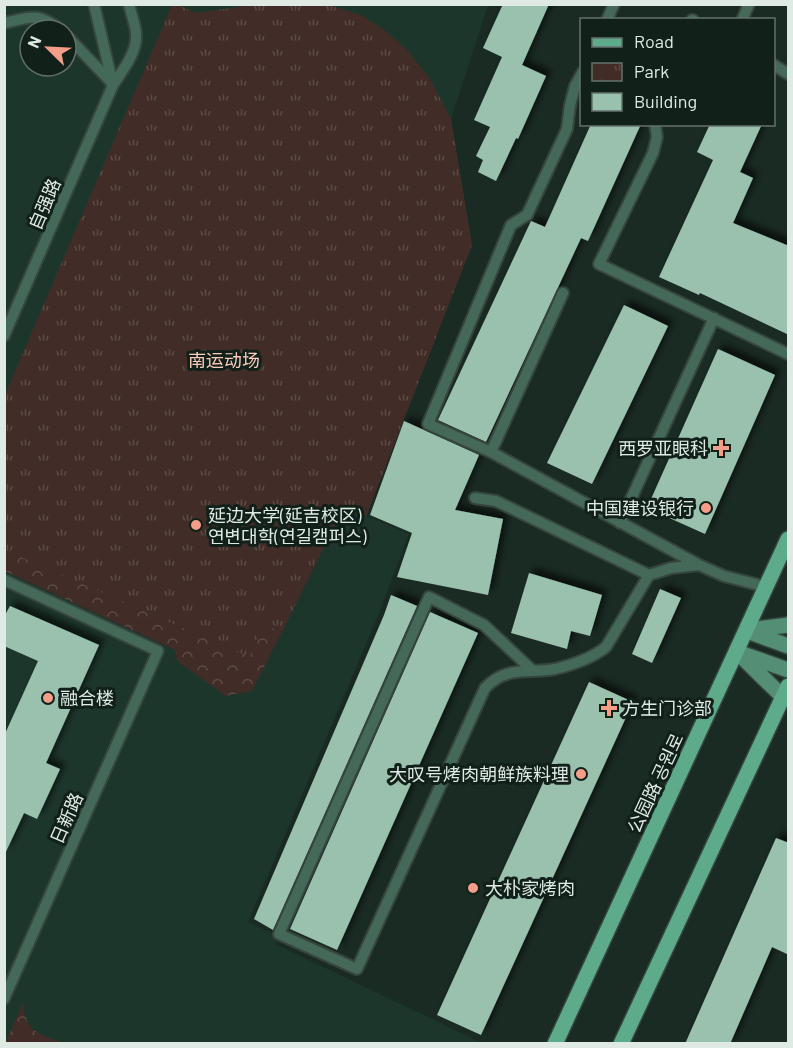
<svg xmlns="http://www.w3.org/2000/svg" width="793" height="1048" viewBox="0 0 793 1048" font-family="Barlow,'Noto Sans SC','Noto Sans KR',sans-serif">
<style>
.built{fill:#1d362b;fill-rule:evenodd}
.forest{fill:url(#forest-crowns)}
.park{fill:url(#park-tufts)}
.building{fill:#9ac0ae;filter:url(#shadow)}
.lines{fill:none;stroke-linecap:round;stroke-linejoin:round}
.lane-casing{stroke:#36463e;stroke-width:14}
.secondary-casing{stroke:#36463e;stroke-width:18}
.primary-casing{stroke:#36463e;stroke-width:18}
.lane{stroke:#456959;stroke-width:10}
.secondary{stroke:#538e75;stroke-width:15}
.primary{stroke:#5dab8b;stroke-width:15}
.poi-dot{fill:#f49e8a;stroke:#11211a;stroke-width:2}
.labels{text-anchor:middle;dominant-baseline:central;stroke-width:6;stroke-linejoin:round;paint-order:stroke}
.street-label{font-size:18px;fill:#e0eae5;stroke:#11211a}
.park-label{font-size:18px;fill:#fdc9bc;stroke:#11211a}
.poi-label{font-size:18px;fill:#e0eae5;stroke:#11211a;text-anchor:start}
</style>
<defs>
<pattern id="forest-crowns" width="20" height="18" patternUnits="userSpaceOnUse" patternTransform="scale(1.5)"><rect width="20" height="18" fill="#412c27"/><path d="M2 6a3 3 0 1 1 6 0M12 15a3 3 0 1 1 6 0" fill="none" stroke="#5c4b46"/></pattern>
<pattern id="park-tufts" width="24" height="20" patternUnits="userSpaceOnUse" patternTransform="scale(1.5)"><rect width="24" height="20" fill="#412c27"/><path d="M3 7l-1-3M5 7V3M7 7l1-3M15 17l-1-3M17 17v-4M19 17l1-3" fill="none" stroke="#5c4b46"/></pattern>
<filter id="shadow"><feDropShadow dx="5.5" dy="-5.5" stdDeviation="3" flood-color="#0009"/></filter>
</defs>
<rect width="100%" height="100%" fill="#1a2b23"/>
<path class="built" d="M9,4L488,5L451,119L472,245L366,516L409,534L377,618L248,922L278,936L275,944L482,1043H5L4,6ZM30,30H66V66H30Z"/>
<path class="forest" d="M5,548L263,624L282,632L252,691L226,696L177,661L175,650L5,571Z
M23,1003C25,1032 39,1034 64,1043H5Z"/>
<path class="park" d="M258,4L329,5L361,15L383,29L407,50L430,79L451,119L472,245L366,517L343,509L282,632L263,624L249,657L5,550V395L172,5H178L196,13Z"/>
<path class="building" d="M503,4H549L522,65L546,76L518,139L516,138L496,181L478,172L483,160L476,156L490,127L474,120L502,57L483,48Z
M591,124H641L588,241L581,238L486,442L438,420L531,221L545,227Z
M710,124H762L740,172L753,178L733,223L789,246V335L700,293L699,295L659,277L713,160L697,152Z
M624,305L668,326L592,484L547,463Z
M718,349L775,375L705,534L647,508Z
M404,421L479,455L455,510L503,519L488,595L397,577L412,533L370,515Z
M529,573L602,595L590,636L571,631L567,649L511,633Z
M660,589L681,598L652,663L632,654Z
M391,595L417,606L273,930L254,919L384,615Z
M10,606L99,645L46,763L60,769L37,819L24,813L4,856V736L38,661L4,646V617Z
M430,612L478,633L337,950L290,929Z
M589,682L633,702L481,1035L437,1015Z
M776,838L789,843V955L772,947L730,1044H685Z"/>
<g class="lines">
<defs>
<path id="lane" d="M94,4L113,85
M607,20L614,4
M692,20H693
M742,20L749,4
M4,23C32,17 37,12 61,30
M66,35L113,84
M774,65L788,74
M582,73L575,86L570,105L567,129L527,215L511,225L428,424L491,452L699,565
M655,124L657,137L653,153L599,264L788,354
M4,336L113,85C123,70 138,51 136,33C135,23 131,14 129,4
M491,452L563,293
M475,498L496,501L649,575
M620,523L714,318
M4,580L158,651L4,999
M532,670L484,625L429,597L279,934L357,969L485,688C507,665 527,674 555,669C572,665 592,658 606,647L649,575L671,568L699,565L724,576L767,587"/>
<path id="secondary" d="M750,630L788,625
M747,631L788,646
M737,652L783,697L788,699
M743,654L788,670"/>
<path id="primary" d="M555,1044L788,539
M621,1044L788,686"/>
</defs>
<use href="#lane" class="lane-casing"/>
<use href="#secondary" class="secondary-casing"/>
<use href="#primary" class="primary-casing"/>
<use href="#lane" class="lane"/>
<use href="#secondary" class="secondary"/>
<use href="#primary" class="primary"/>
</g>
<g class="poi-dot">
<path d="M718 439h6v6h6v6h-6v6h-6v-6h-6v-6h6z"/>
<circle cx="706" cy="508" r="6"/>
<circle cx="196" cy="525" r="6"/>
<circle cx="48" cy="698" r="6"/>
<path d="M606 699h6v6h6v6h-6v6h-6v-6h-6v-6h6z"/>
<circle cx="581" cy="774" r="6"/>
<circle cx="473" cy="888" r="6"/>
</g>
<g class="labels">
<g class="street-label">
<text transform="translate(44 204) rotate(-67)">自强路</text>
<text transform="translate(655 783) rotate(-65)">公园路 공원로</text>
<text transform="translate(66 818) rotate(-66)">日新路</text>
</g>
<g class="park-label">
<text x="224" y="360">南运动场</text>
</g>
<g class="poi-label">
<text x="708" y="448" text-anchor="end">西罗亚眼科</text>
<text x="694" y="508" text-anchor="end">中国建设银行</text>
<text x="208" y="515">延边大学(延吉校区)<tspan x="208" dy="21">연변대학(연길캠퍼스)</tspan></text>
<text x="60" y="698">融合楼</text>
<text x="622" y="708">方生门诊部</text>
<text x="569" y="774" text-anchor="end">大叹号烤肉朝鲜族料理</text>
<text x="485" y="888">大朴家烤肉</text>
</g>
</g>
<rect width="793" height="1048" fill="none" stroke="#e0eae5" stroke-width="12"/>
<rect x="580" y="18" width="195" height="108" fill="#11211a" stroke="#64716b" stroke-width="1.5"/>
<rect x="592" y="38" width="30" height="9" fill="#5dab8b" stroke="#64716b" stroke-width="1.5"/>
<text x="634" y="48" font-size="18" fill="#e0eae5">Road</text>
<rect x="592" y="63" width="30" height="18" fill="url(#park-tufts)" stroke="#64716b" stroke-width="1.5"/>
<text x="634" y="78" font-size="18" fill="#e0eae5">Park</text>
<rect x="592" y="93" width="30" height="18" fill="#9ac0ae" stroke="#64716b" stroke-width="1.5"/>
<text x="634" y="108" font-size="18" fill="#e0eae5">Building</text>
<g transform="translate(48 48) rotate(294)"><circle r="28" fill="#11211a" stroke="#64716b" stroke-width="1.5"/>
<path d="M0-4.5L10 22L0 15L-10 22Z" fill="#f49e8a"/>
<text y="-9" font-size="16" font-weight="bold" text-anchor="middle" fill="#e0eae5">N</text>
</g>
</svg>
